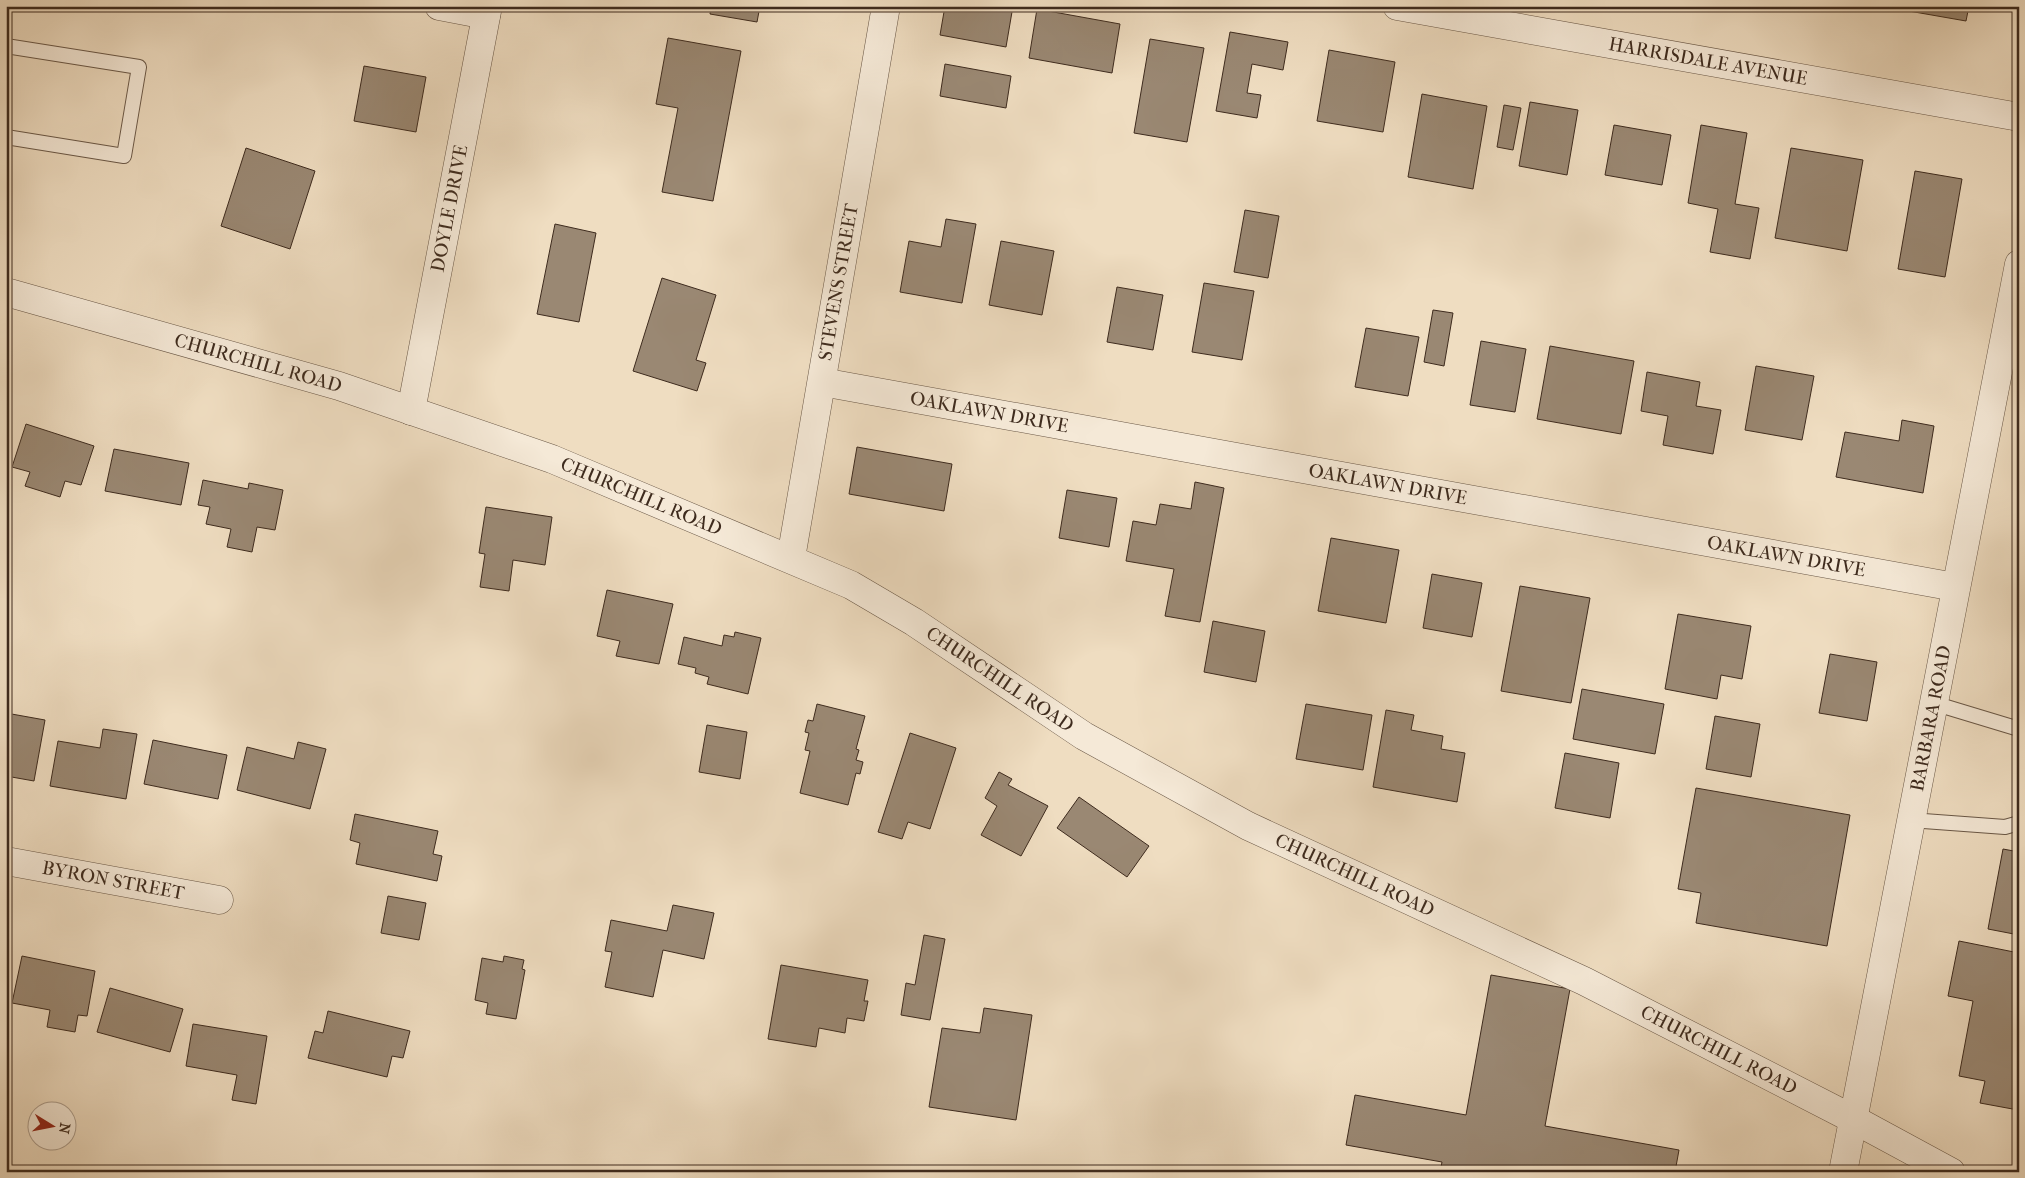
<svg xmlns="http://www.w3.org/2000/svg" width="2025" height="1178" viewBox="0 0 2025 1178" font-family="'IM FELL French Canon',serif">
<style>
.building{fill:#9a8873;stroke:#3e2b1e}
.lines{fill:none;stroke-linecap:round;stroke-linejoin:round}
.service-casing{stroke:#6a5847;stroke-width:16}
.minor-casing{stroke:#6a5847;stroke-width:29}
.tertiary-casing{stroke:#6a5847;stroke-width:29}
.service{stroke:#f5e9d7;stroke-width:14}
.minor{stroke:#f5e9d7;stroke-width:28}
.tertiary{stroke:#f5e9d7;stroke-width:28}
.labels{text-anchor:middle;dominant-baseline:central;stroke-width:4.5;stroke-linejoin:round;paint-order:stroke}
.street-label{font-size:19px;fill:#3e2b1e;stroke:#f5e9d7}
</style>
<rect width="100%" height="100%" fill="#efddc1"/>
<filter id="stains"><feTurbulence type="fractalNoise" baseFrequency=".004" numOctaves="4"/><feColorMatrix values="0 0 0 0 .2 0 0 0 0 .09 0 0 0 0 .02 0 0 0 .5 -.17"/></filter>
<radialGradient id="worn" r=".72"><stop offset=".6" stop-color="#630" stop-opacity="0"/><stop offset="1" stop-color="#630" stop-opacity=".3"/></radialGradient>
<path class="building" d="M711,6H760L757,22L710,14Z
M945,6H1013L1006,47L940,35Z
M1903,6H1969L1966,21L1903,10Z
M1037,9L1120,24L1112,73L1029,58Z
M1230,32L1288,42L1283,70L1252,64L1247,93L1261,95L1257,118L1216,111Z
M668,38L741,51L713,201L662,192L678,108L656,104Z
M1150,39L1204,48L1187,142L1134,133Z
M1329,50L1395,62L1383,132L1317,121Z
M945,64L1011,76L1006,108L940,96Z
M364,66L426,77L416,132L354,121Z
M1422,94L1487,106L1473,189L1408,177Z
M1530,102L1578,110L1567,175L1519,166Z
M1504,105L1521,108L1513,150L1497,147Z
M1614,125L1671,135L1662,185L1605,175Z
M1701,125L1747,133L1735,204L1759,208L1750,259L1710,252L1718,209L1688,203Z
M246,148L315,171L290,249L221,226Z
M1791,148L1863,160L1847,251L1775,238Z
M1915,171L1962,179L1945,277L1898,269Z
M1245,210L1279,216L1268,278L1234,272Z
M946,219L976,224L962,303L900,292L909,241L941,247Z
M555,224L596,233L579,322L537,314Z
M1001,241L1054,251L1042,315L989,305Z
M662,278L716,295L696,360L706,363L697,391L633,371Z
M1204,283L1254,291L1242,360L1192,352Z
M1117,287L1163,295L1153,350L1107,342Z
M1433,310L1453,313L1444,366L1424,362Z
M1366,328L1419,337L1408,396L1355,387Z
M1481,341L1526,349L1515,412L1470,405Z
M1550,346L1634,361L1621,434L1537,419Z
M1756,366L1814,376L1802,440L1745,430Z
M1647,372L1700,382L1696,406L1721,410L1713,454L1663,445L1668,416L1641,411Z
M6,401L10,402L6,423Z
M1902,420L1934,426L1923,493L1836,477L1845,432L1899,441Z
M26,424L94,446L81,485L65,481L60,497L25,486L30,472L12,467Z
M857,447L952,464L944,511L849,494Z
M114,449L189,463L181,505L105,491Z
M203,480L248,489L249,483L283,490L275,530L257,527L252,552L227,547L231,529L206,524L210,507L198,505Z
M1195,482L1224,488L1200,622L1165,616L1174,569L1126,561L1133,521L1156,525L1160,504L1191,509Z
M1067,490L1117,498L1109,547L1059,538Z
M486,507L552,517L545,565L513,560L509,591L480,587L485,554L479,553Z
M1331,538L1399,550L1386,623L1318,611Z
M1432,574L1482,583L1472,637L1423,628Z
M1520,586L1590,598L1571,703L1501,691Z
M607,590L673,604L659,664L616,656L620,641L597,636Z
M1678,614L1751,626L1742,679L1721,675L1717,699L1665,689Z
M1213,621L1265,631L1256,682L1204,672Z
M735,632L761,638L748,694L707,684L709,677L695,673L696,668L678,664L684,637L722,646L724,635L734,637Z
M1830,654L1877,662L1867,721L1819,713Z
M1582,689L1664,704L1655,754L1573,739Z
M817,704L865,716L856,749L859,750L856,760L863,762L860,774L856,773L848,805L800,793L810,751L805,750L809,733L805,732L808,720L813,721Z
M1306,704L1372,715L1363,770L1296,759Z
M1386,710L1414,715L1411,730L1443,736L1441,749L1465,753L1457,802L1373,787Z
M6,713L45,720L34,781L6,776Z
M1715,716L1760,724L1751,777L1706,769Z
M707,725L747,732L740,779L699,772Z
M103,729L137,734L126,799L50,786L58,741L100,748Z
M910,733L956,748L930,829L908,822L902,839L878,832Z
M153,740L227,755L218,799L144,784Z
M298,742L326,749L310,809L237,790L247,747L294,759Z
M1565,753L1619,763L1610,818L1555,808Z
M999,772L1012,779L1008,785L1048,806L1021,856L981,835L997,806L985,798Z
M1696,788L1850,815L1827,946L1696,923L1701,893L1678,889Z
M1079,797L1149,846L1127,877L1057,828Z
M355,814L438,831L433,854L442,856L437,881L356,864L360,843L350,840Z
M2003,849L2019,852V935L1988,929Z
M388,896L426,903L419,940L381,933Z
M673,905L714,913L704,959L663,950L653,997L605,987L612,952L605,951L611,920L667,931Z
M924,935L945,939L930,1020L901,1015L906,983L915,985Z
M1959,941L2019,953L2018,1110L1980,1103L1985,1081L1959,1076L1973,1001L1948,996Z
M22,956L95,971L87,1016L78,1015L75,1032L47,1027L50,1010L12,1003Z
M504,956L524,960L522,969L525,970L516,1019L486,1014L488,1003L475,1000L482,958L503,962Z
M781,965L868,980L864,1001H868L864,1021L847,1018L845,1033L819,1028L816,1047L768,1039Z
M1491,975L1570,989L1545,1126L1679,1150L1675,1172H1440L1442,1162L1346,1145L1355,1095L1466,1115Z
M110,988L183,1009L170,1052L97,1032Z
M984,1008L1032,1015L1016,1120L929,1107L942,1028L980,1033Z
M328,1011L410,1031L403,1058L392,1056L387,1077L308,1058L315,1031L323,1033Z
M193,1024L267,1036L256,1104L232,1100L237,1075L186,1066Z"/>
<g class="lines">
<defs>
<path id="service" d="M6,46L139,67L124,156L6,137
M1933,703L2019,729
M1910,820L2005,827L2019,823"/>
<g id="minor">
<path d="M439,6L486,15"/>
<path id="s1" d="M1397,6L2019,117"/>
<path id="s2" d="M6,292L339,386L552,459L851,585L914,622L1084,736L1248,826L1584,981L1853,1119L1951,1172"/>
<path id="s3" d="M822,382L1955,587"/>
<path id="s4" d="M411,411L488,6"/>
<path id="s5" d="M791,558L886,6"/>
<path id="s6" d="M6,861L219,900"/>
</g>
<g id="tertiary">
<path id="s7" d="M1843,1172L2019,264"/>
</g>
</defs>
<use href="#service" class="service-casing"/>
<use href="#minor" class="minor-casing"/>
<use href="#tertiary" class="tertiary-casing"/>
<use href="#service" class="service"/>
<use href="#minor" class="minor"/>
<use href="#tertiary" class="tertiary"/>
</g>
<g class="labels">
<g class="street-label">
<text stroke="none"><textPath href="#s1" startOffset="316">HARRISDALE AVENUE</textPath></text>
<text stroke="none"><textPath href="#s4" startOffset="206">DOYLE DRIVE</textPath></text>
<text stroke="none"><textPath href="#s5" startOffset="280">STEVENS STREET</textPath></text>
<text stroke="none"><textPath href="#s2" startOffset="262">CHURCHILL ROAD</textPath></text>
<text stroke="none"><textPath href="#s3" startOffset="170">OAKLAWN DRIVE</textPath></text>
<text stroke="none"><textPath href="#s3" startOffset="575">OAKLAWN DRIVE</textPath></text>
<text stroke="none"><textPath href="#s2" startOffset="668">CHURCHILL ROAD</textPath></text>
<text stroke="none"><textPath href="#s3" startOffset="980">OAKLAWN DRIVE</textPath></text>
<text stroke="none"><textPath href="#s2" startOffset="1072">CHURCHILL ROAD</textPath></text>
<text stroke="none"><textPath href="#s7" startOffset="462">BARBARA ROAD</textPath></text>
<text stroke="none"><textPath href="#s2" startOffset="1478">CHURCHILL ROAD</textPath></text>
<text stroke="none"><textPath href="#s6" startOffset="109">BYRON STREET</textPath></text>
<text stroke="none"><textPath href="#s2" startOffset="1882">CHURCHILL ROAD</textPath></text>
</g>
</g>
<rect width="2025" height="1178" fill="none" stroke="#efddc1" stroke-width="25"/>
<rect x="8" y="8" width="2010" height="1163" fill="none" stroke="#3e2b1e" stroke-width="2.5"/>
<rect x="12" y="12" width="2000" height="1153" fill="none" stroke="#3e2b1e"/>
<g transform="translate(52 1126) rotate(100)"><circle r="24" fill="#f5e9d7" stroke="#ac9d8d"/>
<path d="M0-4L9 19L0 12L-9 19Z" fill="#8f2418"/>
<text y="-8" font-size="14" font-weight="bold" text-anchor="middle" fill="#3e2b1e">N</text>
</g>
<rect width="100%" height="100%" filter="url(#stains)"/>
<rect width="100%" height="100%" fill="url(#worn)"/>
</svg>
